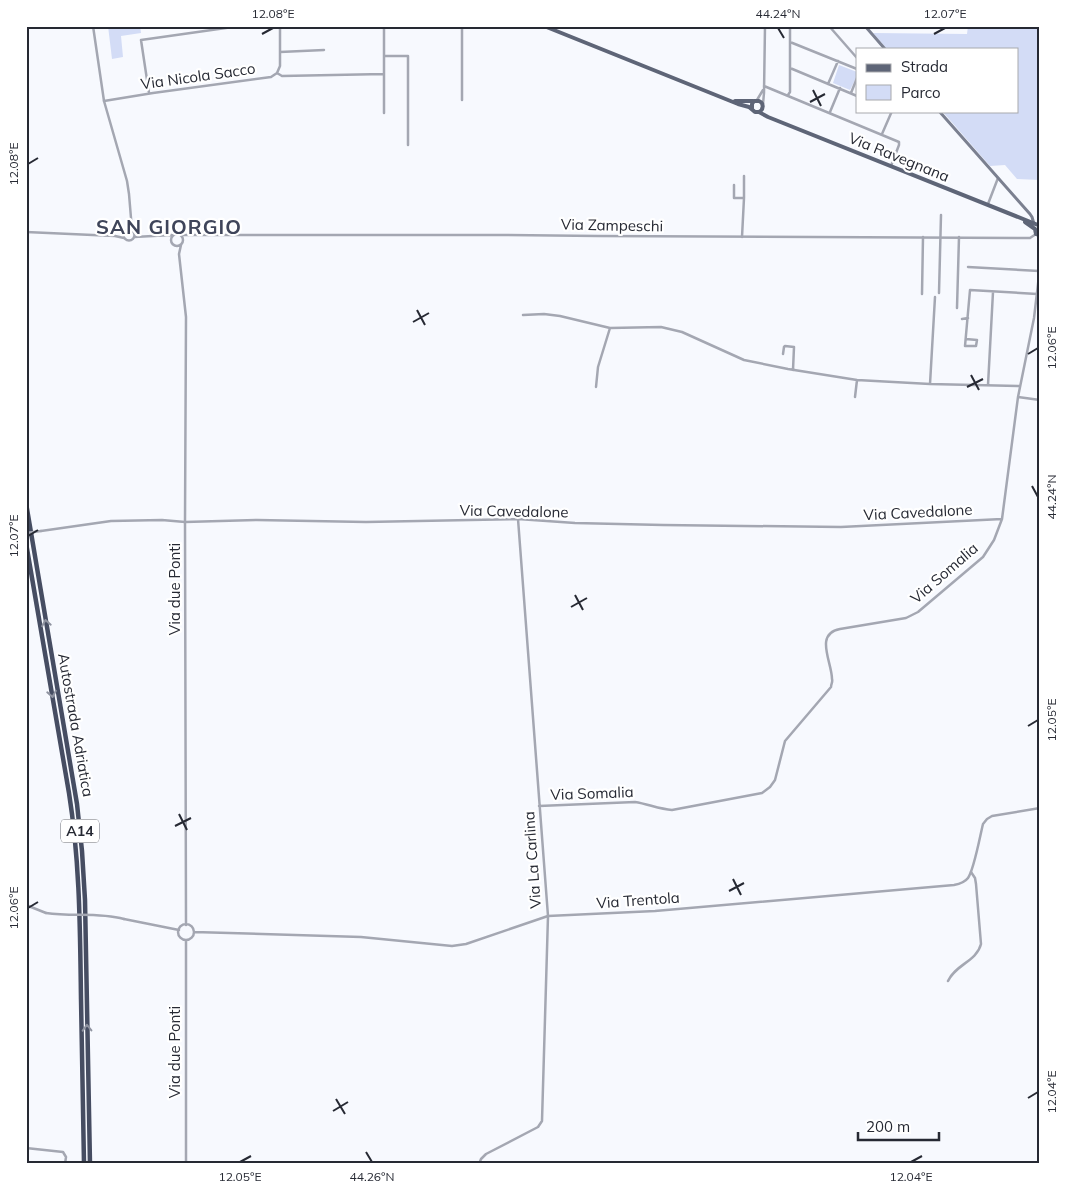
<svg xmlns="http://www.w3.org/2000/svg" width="1066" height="1190" viewBox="0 0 1066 1190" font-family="Mulish,sans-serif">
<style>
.green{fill:#d3dcf6}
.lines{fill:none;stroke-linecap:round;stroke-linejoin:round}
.minor{stroke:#a4a7b2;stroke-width:2.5}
.tertiary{stroke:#a4a7b2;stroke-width:2.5}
.secondary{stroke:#7b8090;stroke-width:3}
.primary{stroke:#5e6577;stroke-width:4}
.motorway{stroke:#464d62;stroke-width:4.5}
.minor-bridge{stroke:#a4a7b2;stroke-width:2.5}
.tertiary-bridge{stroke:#a4a7b2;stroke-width:2.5}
.oneway{stroke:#9094a1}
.ticks{fill:none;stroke:#262933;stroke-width:2}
.labels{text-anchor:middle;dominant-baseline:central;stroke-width:4.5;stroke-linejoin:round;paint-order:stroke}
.shield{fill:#fff;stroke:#676970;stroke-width:1}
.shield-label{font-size:14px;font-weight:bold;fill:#262933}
.street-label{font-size:15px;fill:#262933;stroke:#fff}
.district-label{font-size:20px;font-weight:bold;letter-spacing:1px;fill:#3f455a;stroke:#fff}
.neatline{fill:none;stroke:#262933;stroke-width:2}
.ticks-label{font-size:12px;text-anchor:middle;fill:#262933}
</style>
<rect width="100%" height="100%" fill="#f7f9fe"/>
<path class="green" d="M108,26H140L141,33L121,36L123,57L112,59Z
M968,26H1040V180L1017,179L1005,165L990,166L942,111H1017V49H887L873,33L967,34Z
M839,65L857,72V76L850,90L833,83Z"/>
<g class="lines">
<path class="minor" d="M829,26L857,58
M790,42L857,69
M280,52L324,50
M384,56H408V145
M790,68L857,96
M277,73L282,76L384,74
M828,84L838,61
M764,86L899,142V145L891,166
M149,93L141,40L240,26
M851,93L857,78
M788,95L790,92V26
M462,100V26
M757,100L763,90
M104,101L153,93L271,77L277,73L280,66V26
M763,104L764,93L765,26
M830,112L840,88
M384,113V26
M882,134L892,111
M734,185V198H744V176
M988,204L998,178
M742,237L744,198
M968,267L1039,271
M939,293L941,215
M922,294L923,237
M957,308L959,237
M523,315L544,314L560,316L610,328L661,327L682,332L744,360L788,369L857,380L930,384L1020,386
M962,319L968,318
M966,339L977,340L976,346H965L970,290L1037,294
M783,354L784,347L785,346L794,347L793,370
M930,384L935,297
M988,385L993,292
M596,387L598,367L610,328
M855,397L857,380
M1018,397L1040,400
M41,531L111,521L162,520L185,522L257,520L366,522L518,519L575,523L663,525L841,527L1002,519
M539,806L635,802C648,804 659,809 672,810L762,793L770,787L775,780L785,741L831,687C831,684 833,682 832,679C832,662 814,634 840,629L906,618L918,612L983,557L994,540L1002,519L1018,397L1034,318L1040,267
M948,981C955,965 977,961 981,944L976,884L975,878L971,872
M26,1148L63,1152L66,1157L65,1164
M479,1164L481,1159L486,1154L538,1127L542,1121L548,916L518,519
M1032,1164L1040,1162"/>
<path class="tertiary" d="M93,26L104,101L127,181L129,194L132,230
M123.5 235a5.5 5.5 0 1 1 11 0a5.5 5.5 0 1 1-11 0Z
M26,232L115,236L124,238
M171 240a6 6 0 1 1 12 0a6 6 0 1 1-12 0Z
M181,235H506L598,236L1030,238L1036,234
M134,237L172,235
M181,245L179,254L186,317L185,522L186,925
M26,905L46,913
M124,919L179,930
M178 932a8 8 0 1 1 16 0a8 8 0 1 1-16 0Z
M194,932L361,937L452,946L466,944L548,916L655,911L954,885C959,884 965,882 968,878C974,870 980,836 983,824L987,819L992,816L1040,808
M186,1164V940"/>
<path class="secondary" d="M865,26L885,49
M939,111L1030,214L1032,217L1034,224"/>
<path class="primary" d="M544,26L738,104L749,107L755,112H759C764,109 764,103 759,101H754L752,104V109
M735,101H753
M759,112L768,117L1038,225
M1025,222L1035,229L1036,234L1040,235"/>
<path class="motorway" d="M26,503L77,804L82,851L85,900L90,1164
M26,543L69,793C80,862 80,930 81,999C82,1054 83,1109 84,1164"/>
<path class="minor-bridge" d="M26,533L41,531"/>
<path class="tertiary-bridge" d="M46,913C72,917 98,912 124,919"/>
</g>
<defs><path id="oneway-chevron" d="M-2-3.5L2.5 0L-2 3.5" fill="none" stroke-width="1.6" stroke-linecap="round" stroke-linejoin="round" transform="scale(1.25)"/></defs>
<g class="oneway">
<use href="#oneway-chevron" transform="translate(46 623) rotate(-100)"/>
<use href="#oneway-chevron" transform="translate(52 694) rotate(80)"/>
<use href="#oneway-chevron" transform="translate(87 1028) rotate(-91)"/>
</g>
<path class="ticks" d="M778,28L784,38M262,34L273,28M934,34L945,28M813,90L821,106M810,102L825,94M28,164L38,158M417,310L425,325M413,322L429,313M1028,354L1038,348M971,375L979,390M967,387L983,379M1032,486L1038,497M28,536L38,530M575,595L583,610M571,607L587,598M1028,726L1038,720M179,814L187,830M175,826L191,818M733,879L741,895M729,891L744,883M28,908L38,902M1028,1098L1038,1092M336,1099L345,1114M333,1111L348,1102M366,1152L372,1162M240,1162L251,1156M911,1162L922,1156"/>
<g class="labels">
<rect class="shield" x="61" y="819.5" width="38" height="23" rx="4"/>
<g class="shield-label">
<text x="80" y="831">A14</text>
</g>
<g class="street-label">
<text transform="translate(198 76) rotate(-8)">Via Nicola Sacco</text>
<text transform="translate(899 157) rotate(22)">Via Ravegnana</text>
<text transform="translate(612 225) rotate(1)">Via Zampeschi</text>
<text transform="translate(514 511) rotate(1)">Via Cavedalone</text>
<text transform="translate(918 512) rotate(-3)">Via Cavedalone</text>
<text transform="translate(944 573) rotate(-41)">Via Somalia</text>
<text transform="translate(174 589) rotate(-90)">Via due Ponti</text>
<text transform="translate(76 725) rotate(80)">Autostrada Adriatica</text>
<text transform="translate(592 793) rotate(-2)">Via Somalia</text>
<text transform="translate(532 860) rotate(-94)">Via La Carlina</text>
<text transform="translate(638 900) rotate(-4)">Via Trentola</text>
<text transform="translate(174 1052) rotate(-90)">Via due Ponti</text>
</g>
<g class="district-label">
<text x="169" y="226">SAN GIORGIO</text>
</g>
</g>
<rect width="1066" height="1190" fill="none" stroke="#ffffff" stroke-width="55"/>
<rect x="856" y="48" width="162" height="65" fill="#ffffff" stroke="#a8a9ad"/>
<rect x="866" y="64" width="25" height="8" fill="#5e6577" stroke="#a8a9ad"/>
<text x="901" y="72" font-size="15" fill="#262933">Strada</text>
<rect x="866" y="85" width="25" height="15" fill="#d3dcf6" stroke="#a8a9ad"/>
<text x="901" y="98" font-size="15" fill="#262933">Parco</text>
<path d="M858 1132v8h81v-8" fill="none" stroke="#262933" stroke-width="2.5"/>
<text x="866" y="1132" font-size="15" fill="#262933" stroke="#ffffff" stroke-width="4" paint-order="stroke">200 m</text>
<rect x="28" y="28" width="1010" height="1134" class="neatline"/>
<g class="ticks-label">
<text x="273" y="18">12.08°E</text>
<text x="778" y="18">44.24°N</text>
<text x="945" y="18">12.07°E</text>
<text transform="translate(14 164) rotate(-90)" y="4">12.08°E</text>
<text transform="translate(1052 348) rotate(-90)" y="4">12.06°E</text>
<text transform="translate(1052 497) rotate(-90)" y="4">44.24°N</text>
<text transform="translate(14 536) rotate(-90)" y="4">12.07°E</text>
<text transform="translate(1052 720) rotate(-90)" y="4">12.05°E</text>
<text transform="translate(14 908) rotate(-90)" y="4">12.06°E</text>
<text transform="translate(1052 1092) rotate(-90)" y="4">12.04°E</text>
<text x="240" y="1181">12.05°E</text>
<text x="372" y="1181">44.26°N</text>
<text x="911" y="1181">12.04°E</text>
</g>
</svg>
